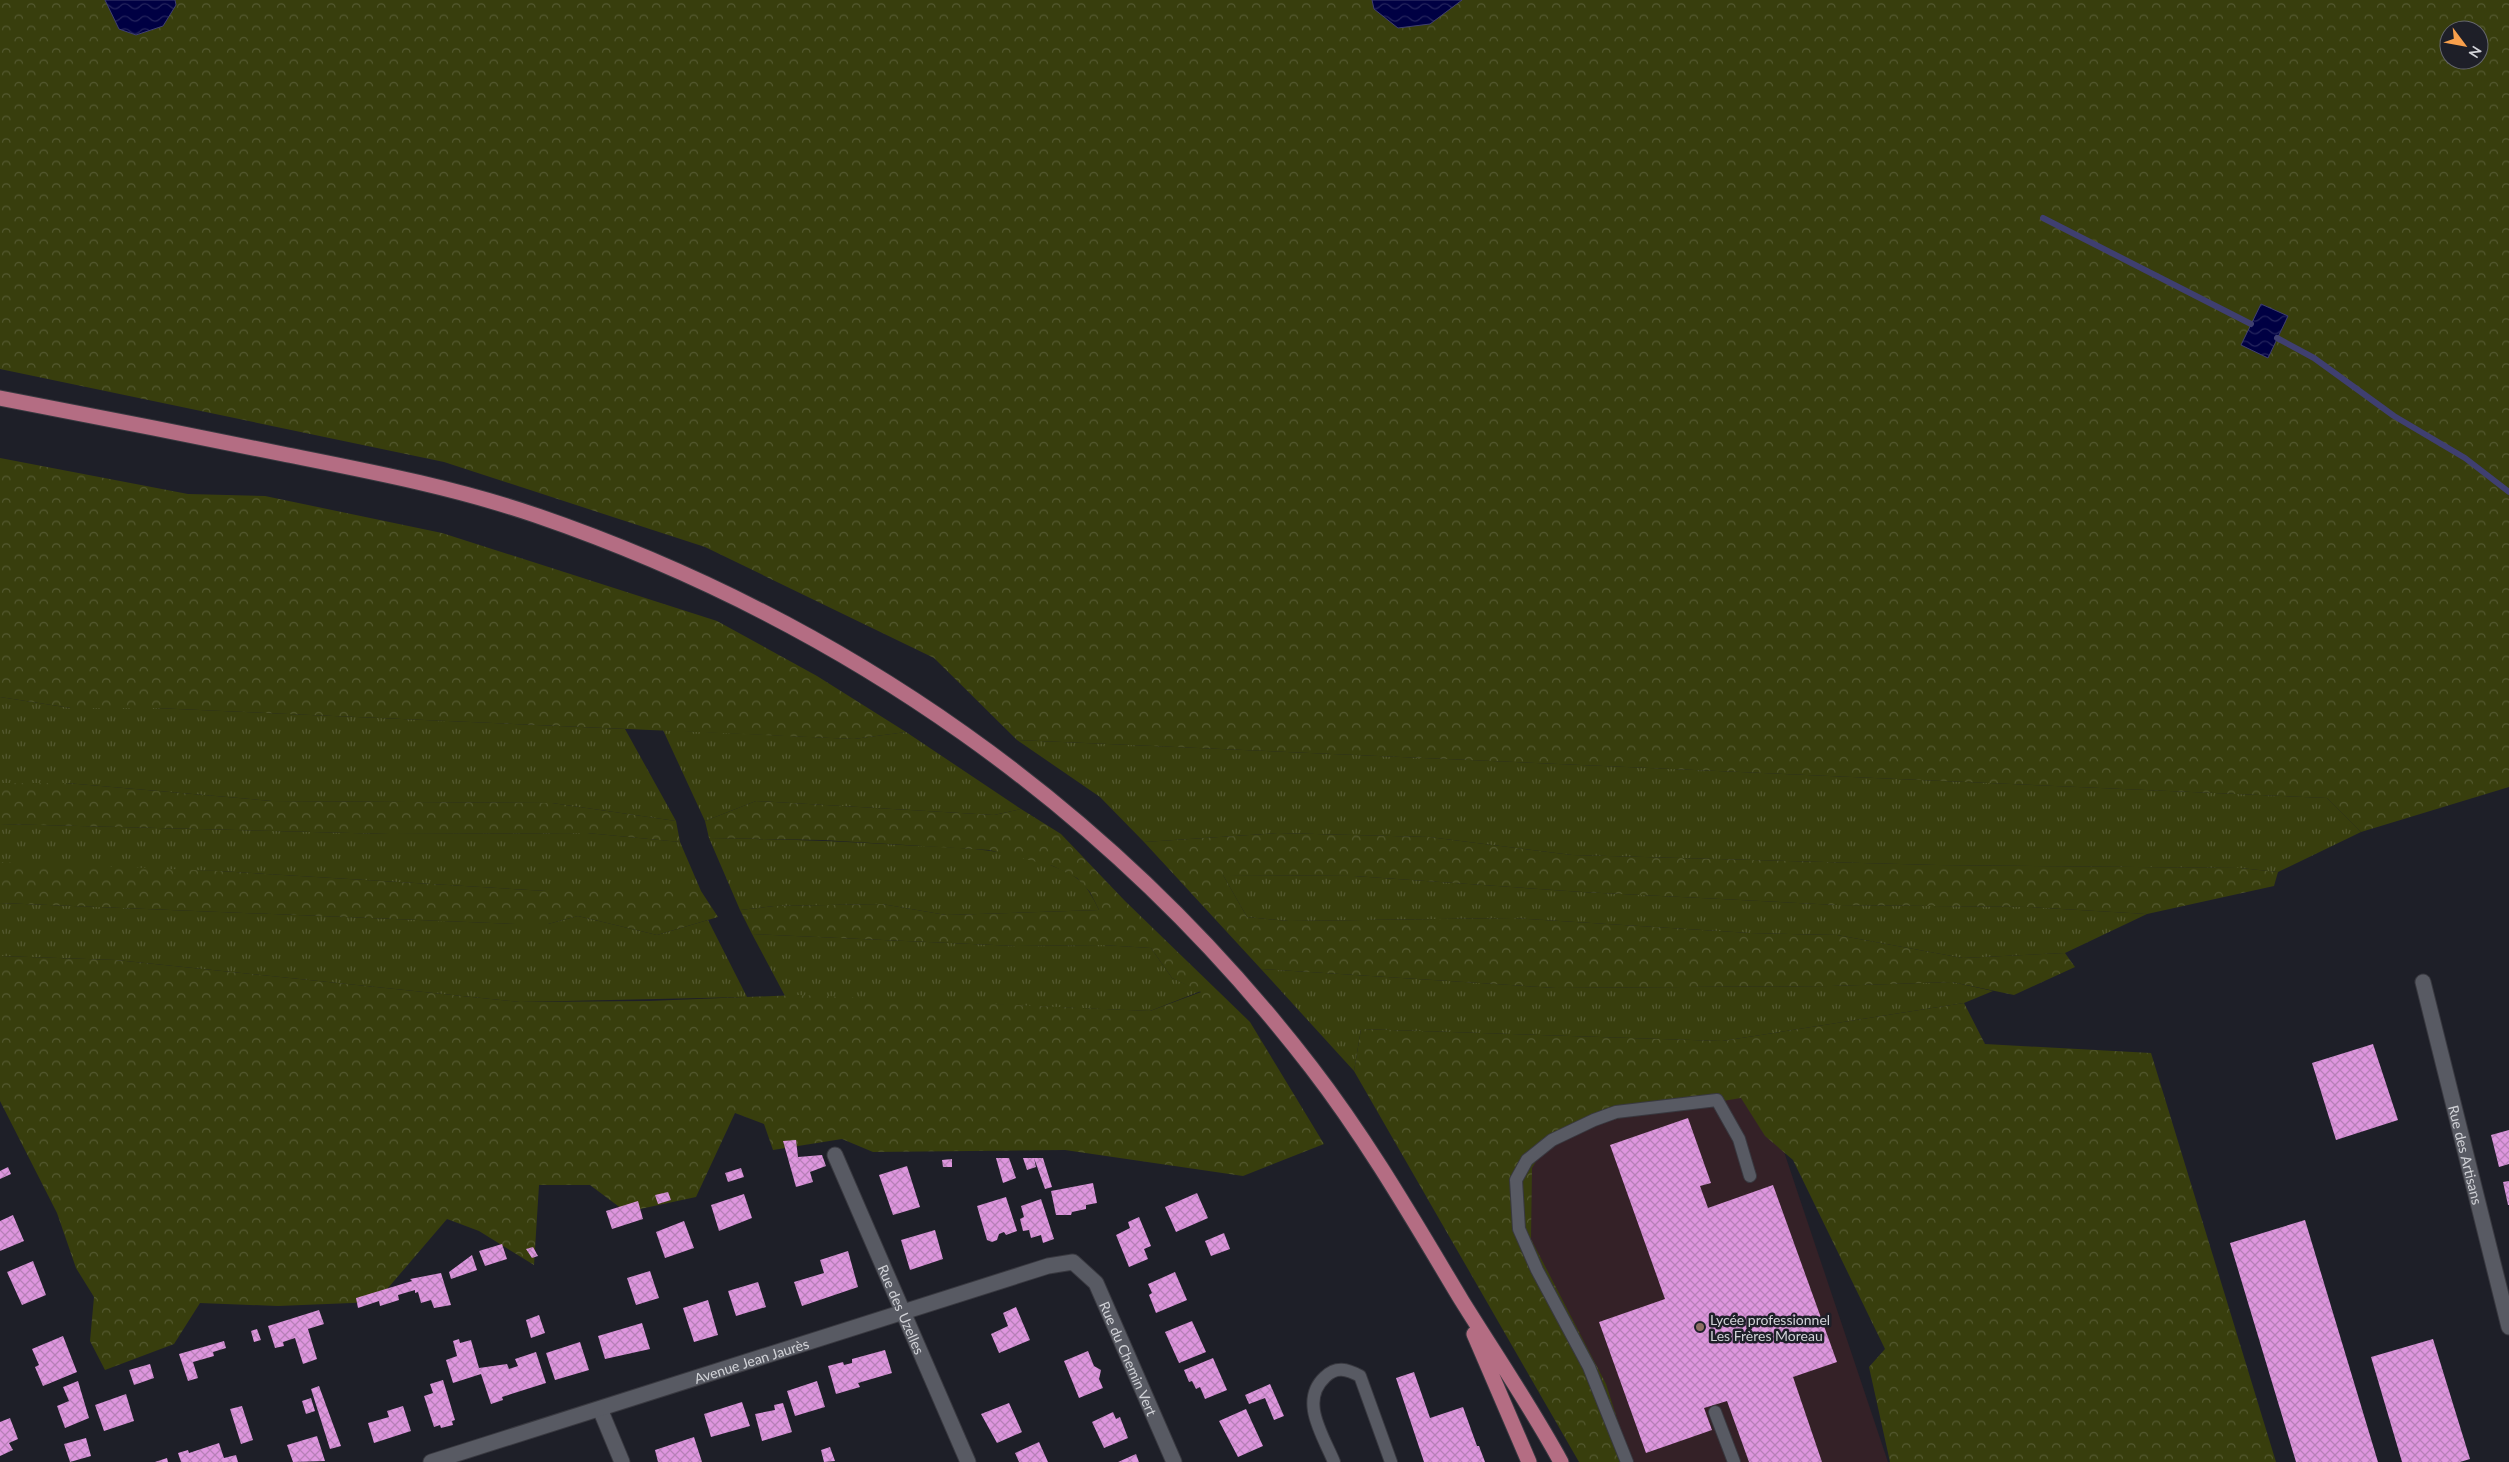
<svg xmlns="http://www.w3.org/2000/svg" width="2509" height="1462" viewBox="0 0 2509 1462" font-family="Lato,sans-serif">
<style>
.education{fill:#342127}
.grass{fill:url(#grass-tufts)}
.forest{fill:url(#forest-crowns);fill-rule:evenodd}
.water{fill:url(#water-waves);stroke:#3f3f70}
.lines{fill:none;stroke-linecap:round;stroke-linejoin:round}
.stream{stroke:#3f3f70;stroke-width:6}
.building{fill:url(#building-cross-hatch)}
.lane-casing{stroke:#393940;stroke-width:14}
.street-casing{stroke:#393940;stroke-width:17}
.primary-casing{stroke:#393940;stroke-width:17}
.lane{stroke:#585a63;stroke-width:12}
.street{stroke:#585a63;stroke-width:15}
.primary{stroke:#b46d83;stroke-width:15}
.education-dot{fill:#8d6e63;stroke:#1e1f28;stroke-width:2}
.labels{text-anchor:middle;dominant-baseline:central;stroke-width:5;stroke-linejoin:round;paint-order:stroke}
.street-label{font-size:14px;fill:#d2d3d8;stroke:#1e1f28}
.poi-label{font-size:14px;fill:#d2d3d8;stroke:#1e1f28;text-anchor:start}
</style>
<defs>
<pattern id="grass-tufts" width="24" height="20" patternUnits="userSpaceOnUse" patternTransform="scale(1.25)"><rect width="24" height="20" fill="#383e0d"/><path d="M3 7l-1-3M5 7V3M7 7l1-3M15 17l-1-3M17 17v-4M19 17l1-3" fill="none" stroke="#545930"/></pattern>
<pattern id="forest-crowns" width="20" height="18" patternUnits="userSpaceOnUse" patternTransform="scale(1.25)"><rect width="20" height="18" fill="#383e0d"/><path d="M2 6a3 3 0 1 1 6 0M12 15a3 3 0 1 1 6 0" fill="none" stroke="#545930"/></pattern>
<pattern id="water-waves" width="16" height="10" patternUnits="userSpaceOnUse" patternTransform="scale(1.25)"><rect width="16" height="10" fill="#000043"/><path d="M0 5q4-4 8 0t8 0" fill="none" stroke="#24245d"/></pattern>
<pattern id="building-cross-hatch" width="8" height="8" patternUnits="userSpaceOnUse" patternTransform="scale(1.25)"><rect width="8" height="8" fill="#de96de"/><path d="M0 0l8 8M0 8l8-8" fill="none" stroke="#b680b7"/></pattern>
</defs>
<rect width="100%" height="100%" fill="#1e1f28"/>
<path class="education" d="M1761,1083L1888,1462H1615L1497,1192L1519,1143Z"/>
<path class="grass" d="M0,697L71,708H155L625,729L676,821L552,803L272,801L66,783H0Z
M663,730L854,739L906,732L1021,809L994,815L756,801L705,821Z
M1017,740L2327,798L2361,832L2278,872L2240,868L1937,865L1572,855L1429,837L1278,833L1144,842L1100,797Z
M0,824L390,834L587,833L680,842L701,891H546L219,871L0,866Z
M709,838C773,839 837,841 902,845C959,848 1024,847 1075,877C1087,885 1093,898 1099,910L946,915L882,904L774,906L740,910Z
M1223,875L1354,876L1582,892L1837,905L2028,907L2147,914L2065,953L1963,958L1837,935L1750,933L1513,918L1289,921L1247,917Z
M0,903L516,924H548L578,916L657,935L708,920L747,997L520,1002L116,960L0,956Z
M752,934L1016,946L1102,945L1151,948L1172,978L1201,991L1150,1011L785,996Z
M1261,969L1556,988L1831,986L1952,982L1993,991L1964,1003L1722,1041L1361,1029L1354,1071Z"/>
<path class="forest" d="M0,0H2509V787L2361,832L2327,798L1017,740L934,658L705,547L444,462L0,369ZM2449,30H2479V60H2449Z
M0,458L188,494L265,496L442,533L717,621L817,676L906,732L854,739L155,708H71L0,697Z
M0,783H66L272,801L552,803L676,821L680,842L587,833L390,834L0,824Z
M756,801L994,815L1021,809L1061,834L1125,901L1250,1022L1324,1144L1243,1176L1065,1150L873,1152L842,1139L773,1150L764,1124L735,1113L696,1197L626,1212L590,1185H539L534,1265L479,1231L447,1219L376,1302L278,1306L200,1303L174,1344L105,1370L90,1341L94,1297L76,1268L57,1213L0,1101V956L116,960L520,1002L649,1001L798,995L1150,1011L1201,992L1172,978L1151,948L1102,945L1016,946L752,934L740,910L774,906L882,904L946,915L1099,910L1090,892L1077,878L1053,866L989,850L822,840L709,838L705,821Z
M1278,833L1429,837L1572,855L1937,865L2240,868L2278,872L2274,886L2147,914L2028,907L1837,905L1582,892L1354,876L1223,875L1247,917L1289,921L1513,918L1750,933L1837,935L1963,958L2065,953L2075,967L2014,995L1952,982L1831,986L1556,988L1261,969L1144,842Z
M0,862L219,871L546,891H701L718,917L657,935L578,916L548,924H516L0,903Z
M1964,1003L1985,1044L2151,1053L2276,1462H1890L1869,1367L1885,1349L1793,1160L1765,1136L1741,1098L1625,1117L1553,1134L1532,1168L1531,1239L1606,1384L1631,1462H1579L1354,1071L1361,1029L1722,1041Z"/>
<path class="water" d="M105,0H175L176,5L163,26L136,35L119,29Z
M1372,0H1462L1430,24L1398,28L1374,9Z
M2261,304L2288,316L2268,358L2241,345Z"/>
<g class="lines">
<path class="stream" d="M2043,218L2251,324
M2277,338L2314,358L2394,416L2465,458L2509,492"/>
</g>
<path class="building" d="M2373,1044L2398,1120L2336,1140L2312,1063Z
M1688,1118L1711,1183L1700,1186L1708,1208L1773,1185L1837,1362L1793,1377L1822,1462H1749L1727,1401L1704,1408L1712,1430L1646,1453L1599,1322L1665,1299L1610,1145Z
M2509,1130V1164L2499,1167L2491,1135Z
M796,1140L798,1157L822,1155L826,1166L810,1172L813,1182L796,1187L783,1141Z
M996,1158H1009L1016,1178L1003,1183Z
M1023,1158H1034L1036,1167L1027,1170Z
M1034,1158H1043L1052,1187L1045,1189Z
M952,1159V1167H943L942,1160Z
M907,1166L920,1207L893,1215L879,1175Z
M8,1167L11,1174L0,1179V1171Z
M741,1168L744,1177L728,1182L725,1173Z
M2509,1181V1205H2508L2503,1182Z
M1093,1183L1097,1203L1086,1205V1209L1072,1212L1071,1215H1056L1051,1191Z
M668,1192L671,1200L658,1204L655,1195Z
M1197,1193L1208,1218L1176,1232L1165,1207Z
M744,1194L752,1218L719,1231L711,1205Z
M1006,1197L1017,1231L1006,1235L1004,1232L999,1234L997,1240L992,1242L987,1240L977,1206Z
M1041,1199L1054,1239L1043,1243L1041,1235L1031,1238L1029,1230L1023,1231L1020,1219L1024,1217L1021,1206Z
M638,1201L643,1219L612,1229L606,1211Z
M13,1215L24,1241L0,1251V1221Z
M1139,1217L1151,1246L1144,1249L1148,1259L1129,1267L1116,1235L1130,1228L1128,1222Z
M2305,1220L2378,1462H2296L2230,1243Z
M684,1221L694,1248L665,1258L656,1232Z
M935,1230L943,1259L910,1270L901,1240Z
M1224,1233L1230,1249L1211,1256L1205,1241Z
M502,1244L507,1259L485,1266L479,1251Z
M533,1247L538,1256L532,1258L526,1249Z
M848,1251L858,1287L802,1306L794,1282L824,1273L820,1260Z
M472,1255L477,1270L451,1279L449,1272Z
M33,1261L46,1295L22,1305L7,1272Z
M650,1271L659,1298L636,1305L627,1278Z
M1175,1272L1187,1300L1156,1313L1149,1295L1152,1293L1148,1284Z
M441,1273L451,1305L434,1308L431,1300L421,1303L418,1292L415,1293V1290L398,1295L399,1300L380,1306L379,1301L358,1308L356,1298L412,1281L410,1279Z
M758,1282L766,1307L736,1316L728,1291Z
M708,1300L718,1335L694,1342L683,1308Z
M1016,1307L1030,1340L999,1353L991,1334L1008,1326L1003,1313Z
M319,1310L324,1324L308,1329L317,1359L303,1364L295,1338L283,1342L284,1346L275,1348L268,1326Z
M539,1315L545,1333L531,1338L526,1320Z
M1192,1321L1206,1352L1179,1363L1165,1332Z
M642,1323L650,1349L605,1359L598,1336Z
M257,1329L261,1340L254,1342L251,1331Z
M63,1336L77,1372L43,1386L35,1367L39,1365L32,1349Z
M459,1339L460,1343L471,1340L479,1368L507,1364L509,1369L518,1366L515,1359L536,1352L546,1383L502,1397L503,1400L491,1404L481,1374L453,1383L446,1360L457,1356L453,1341Z
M2433,1339L2470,1459L2460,1462H2402L2371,1357Z
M224,1341L226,1348L213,1352L214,1356L193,1362L198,1378L188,1381L179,1354Z
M580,1342L589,1370L555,1380L546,1353Z
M885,1350L892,1373L858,1383L860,1387L836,1394L828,1366L843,1362L844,1365L852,1363V1359Z
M1088,1351L1094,1366L1101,1370L1099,1379L1103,1388L1079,1398L1064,1361Z
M1213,1358L1227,1390L1205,1399L1200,1387L1196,1389L1192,1381L1189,1382L1184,1370Z
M150,1364L154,1378L134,1385L129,1370Z
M1414,1372L1430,1418L1463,1407L1477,1446H1479L1485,1462H1424L1396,1378Z
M443,1380L455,1420L452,1421L453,1425L441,1428L440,1425L434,1427L424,1396L433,1393L430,1384Z
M78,1381L89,1418L65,1428L57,1406L69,1401L63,1387Z
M817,1381L825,1407L795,1416L787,1391Z
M1270,1384L1284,1416L1274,1420L1265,1398L1249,1404L1245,1395Z
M319,1386L341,1446L330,1449L311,1389Z
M126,1394L134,1421L104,1431L95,1405Z
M311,1398L315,1411L306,1414L302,1401Z
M742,1402L750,1426L711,1437L704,1414Z
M783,1403L792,1432L762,1441L755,1414L775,1410L774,1405Z
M1009,1403L1022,1432L997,1443L981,1414Z
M242,1406L253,1440L241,1444L230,1409Z
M403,1406L411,1431L374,1443L368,1423L389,1417L387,1411Z
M1246,1409L1263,1446L1238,1457L1219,1421Z
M1113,1412L1116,1419L1120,1417L1128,1438L1104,1448L1092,1422Z
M10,1418L18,1439L9,1443L13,1450L0,1456V1422Z
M317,1436L325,1461L293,1462L287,1445Z
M694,1437L702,1462H658L655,1450Z
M86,1438L91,1456L70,1462L64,1444Z
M1039,1442L1048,1462H1019L1015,1453Z
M219,1443L224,1458L236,1455L238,1462H181L178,1453L188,1450L189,1453Z
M830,1447L835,1461L824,1462L821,1450Z
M1136,1454L1139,1462H1118Z
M167,1458L168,1462H155Z"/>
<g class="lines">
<defs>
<path id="lane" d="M1715,1412L1734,1462
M1334,1462C1323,1435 1299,1401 1325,1377C1336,1366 1347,1369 1360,1376L1391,1462
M1627,1462L1589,1367L1537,1270L1519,1229L1516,1180L1527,1160L1552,1140L1594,1120L1616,1112L1717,1100L1739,1139L1750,1176"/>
<g id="street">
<path id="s1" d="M2423,982L2509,1327"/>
<path id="s2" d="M835,1155L968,1462"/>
<path d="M600,1409L622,1462"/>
<path id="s3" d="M431,1462L1048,1266L1073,1262L1096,1283L1174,1462"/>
</g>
<path id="primary" d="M0,398C94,416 189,435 283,454C368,471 453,487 535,515C844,621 1111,808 1311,1067C1368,1141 1414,1221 1462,1301C1495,1354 1531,1407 1561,1462
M1474,1334L1529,1462"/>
</defs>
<use href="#lane" class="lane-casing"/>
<use href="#street" class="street-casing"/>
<use href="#primary" class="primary-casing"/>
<use href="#lane" class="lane"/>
<use href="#street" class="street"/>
<use href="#primary" class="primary"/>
</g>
<circle class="education-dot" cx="1700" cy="1327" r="5"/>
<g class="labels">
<g class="street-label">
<text stroke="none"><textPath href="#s1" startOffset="178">Rue des Artisans</textPath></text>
<text stroke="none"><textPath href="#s2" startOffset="168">Rue des Uzelles</textPath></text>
<text stroke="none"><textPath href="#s3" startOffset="786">Rue du Chemin Vert</textPath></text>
<text stroke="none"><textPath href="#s3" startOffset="336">Avenue Jean Jaurès</textPath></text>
</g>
<g class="poi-label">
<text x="1710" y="1319">Lycée professionnel<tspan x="1710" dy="16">Les Frères Moreau</tspan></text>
</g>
</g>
<g transform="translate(2464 45) rotate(122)"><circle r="24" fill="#1e1f28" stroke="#66676e"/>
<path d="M0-4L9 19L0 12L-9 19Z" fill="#f9a04c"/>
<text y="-8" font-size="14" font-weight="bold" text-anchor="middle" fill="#d2d3d8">N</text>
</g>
</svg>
